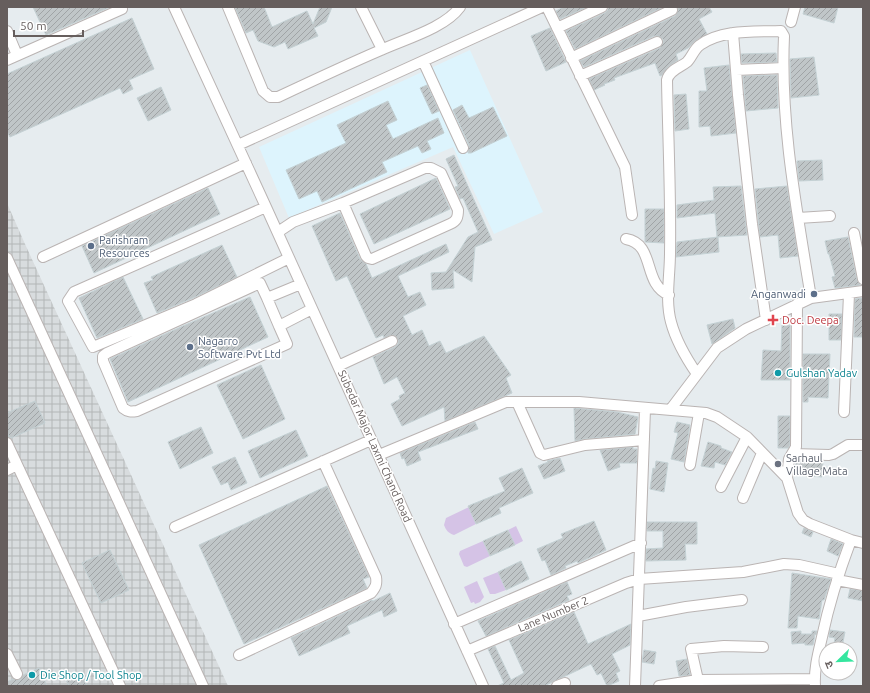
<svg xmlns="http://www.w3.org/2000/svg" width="870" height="693" viewBox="0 0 870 693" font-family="Ubuntu,'Noto Sans Devanagari',sans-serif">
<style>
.commercial{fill:#ddf4fd}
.industrial{fill:url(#industrial-grid)}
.garden{fill:#d5c3e6}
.building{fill:url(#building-hatch);stroke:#c4d1d4}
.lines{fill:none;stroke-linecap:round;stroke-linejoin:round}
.minor-casing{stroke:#bab4b3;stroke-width:12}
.minor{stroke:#fff;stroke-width:10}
.service-dot{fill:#5c6f8a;stroke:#fff;stroke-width:1.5}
.health-dot{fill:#e0444e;stroke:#fff;stroke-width:1.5}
.culture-dot{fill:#0f9aa8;stroke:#fff;stroke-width:1.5}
.worship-dot{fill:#6b7280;stroke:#fff;stroke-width:1.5}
.labels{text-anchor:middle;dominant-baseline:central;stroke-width:3;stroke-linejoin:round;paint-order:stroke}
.service-label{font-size:11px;fill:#4e5e75;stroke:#fff;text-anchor:start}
.health-label{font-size:11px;fill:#be3a42;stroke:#fff;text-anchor:start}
.culture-label{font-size:11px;fill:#0d838f;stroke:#fff;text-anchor:start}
.street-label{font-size:11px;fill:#665e5d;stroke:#fff}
.worship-label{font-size:11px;fill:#5b616d;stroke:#fff;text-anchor:start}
</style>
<defs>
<pattern id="industrial-grid" width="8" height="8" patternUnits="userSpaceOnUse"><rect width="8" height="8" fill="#d8dcde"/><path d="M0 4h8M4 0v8" fill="none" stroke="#b3b6b7"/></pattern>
<pattern id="building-hatch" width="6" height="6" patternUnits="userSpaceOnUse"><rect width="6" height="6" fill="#c0c6c8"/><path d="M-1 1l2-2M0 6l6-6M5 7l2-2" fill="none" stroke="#a0a4a6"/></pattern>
</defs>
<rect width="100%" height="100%" fill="#e6ecef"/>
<path class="commercial" d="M470,50L543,212L494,234L453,147L289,218L259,147Z"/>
<path class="industrial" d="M7,203L25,244L228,686H7Z"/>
<path class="garden" d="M469,507L476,524L454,535C448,533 446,530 444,525L446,518Z
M516,526L523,541L515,545L508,530Z
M483,541L490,556L467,567L464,566L459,554L460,551Z
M498,572L506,590L495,594H490L483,578Z
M477,581L484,597L480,602L475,604L474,602L471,603L464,587Z"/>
<path class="building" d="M33,7H110L46,35Z
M235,7H264L272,27L307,11L313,24L320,7H332L326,22L314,28L318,36L288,49L285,42L274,47L258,41L253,30L246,33Z
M564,7H587L560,19L556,11Z
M608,7H663L575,49L566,31L605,13L608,10Z
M678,7H709L712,12L699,19L707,34L694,42L688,48L676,54L678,60L668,67L662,75L660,76L655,63L614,78L615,80L604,84L605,85L594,90L589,79L660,48L663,43V39L658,36H654L584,67L580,61L675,16L678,11Z
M805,7H838L834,23L803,14Z
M132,18L154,69L129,80L133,89L123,94L120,88L10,137L7,131V74Z
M550,28L566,62L546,71L531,36Z
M776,53L777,62L742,63L741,54Z
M814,57L819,95L791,98L790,59Z
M729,65L736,133L711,136L710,126L699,127V91H707L704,68Z
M777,75L778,108L746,111L743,76Z
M427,85L439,111L432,114L420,88Z
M161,87L171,110L148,121L137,98Z
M686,94L689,129L675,131L674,95Z
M388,101L397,120L386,125L393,139L438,118L444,133L427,141L431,149L422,153L418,146L382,162L387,172L322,202L317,191L299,199L286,170L346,143L337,125Z
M462,105L469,118L493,107L507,136L471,153H468L469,145L453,110Z
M454,155L492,240L475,247L472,282L453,270L454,288L432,290L431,273L446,272L468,237L478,232L463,198L460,199L455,187L458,186L446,159Z
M822,160L823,180L799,181L797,161Z
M436,178L450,209L374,244L360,214Z
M741,186L747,235L717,237L715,213L677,218V205L714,200L713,187Z
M787,186L798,256L780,258L778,235L760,237L755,189Z
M208,188L220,214L94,273L82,246Z
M645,209H664V243L645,242Z
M340,213L360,259L366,264L372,278L446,244L449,252L398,276L408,297L420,292L426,305L403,316L412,335L422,330L429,346L440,341L446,353L484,336L511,375L506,378L512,393L445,421L444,407L402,426L391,404L400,399L399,396L405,393L397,377L384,384L373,357L395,347L398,344V339L395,336L392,335L384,338L383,335L376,338L347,276L336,281L312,226Z
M718,237L719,252L676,257L677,242Z
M848,237L857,280L860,285L835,288L832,277L835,276L829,254H828L825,241Z
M222,245L237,277L193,298L157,313L144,283L153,280L151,277Z
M123,277L143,319L97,338L79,298Z
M250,297L268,337L128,402L110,359L183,326Z
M863,298V337H854L855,299Z
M829,314H842L841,340H829Z
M733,319L735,328L712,344L707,325Z
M782,325H790V380H761L763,350L781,351Z
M803,354H830L828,398L808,397V402H803Z
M261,365L285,419L243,439L217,385Z
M35,401L45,423L11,438L9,437L7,432V413Z
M574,408L617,412L638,417L635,434L584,439L575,441Z
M778,416H790V445L788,448H778Z
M475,422L478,429L418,452L421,460L407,466L404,458L402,459L400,453Z
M677,422L690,425L684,462L671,459L678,433L674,432Z
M201,427L213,453L180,469L168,442Z
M296,430L308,456L260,478L248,451Z
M708,442L721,446V448L732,452L725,465L715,462L714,468L701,466Z
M633,447V449H637V463H619L620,467L608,471L600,450Z
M235,457L247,483L231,490L228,482L221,485L212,467Z
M560,458L565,471L544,479L538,466L548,462L547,461Z
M656,461L668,463L664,492L650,489L653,468L655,469Z
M796,461H823L822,477L794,475Z
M522,468L533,493L499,508L501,513L476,524L468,506L505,491L499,478Z
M327,486L369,577L363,579L367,588L244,644L199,545Z
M594,521L606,550L578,563L577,561L565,566L566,568L551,575L545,560L542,561L537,549L563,538L561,534Z
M647,522H697V544H685L686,560L646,561V549L663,548V531H647Z
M804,528L813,532L811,537L802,533Z
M508,530L515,545L490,556L483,541Z
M831,539L843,544L838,556L827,551Z
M110,550L129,590L101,603L82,563Z
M521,561L529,579L506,590L498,572Z
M792,573L831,579L824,600H822L819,619L798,616L797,628H788Z
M567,582L572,594L567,596L569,600L486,636L478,621Z
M850,589L863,591V601L848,598Z
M390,593L397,611L384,617L382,610L347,626L350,633L299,656L291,638L372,600L373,601Z
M574,612L588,644L631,624L630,645L612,654L620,671L616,673L619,681L607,686L601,673L597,675L591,664L544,686H497L504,683L488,649L495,646L511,680L524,673L509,640Z
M830,630L845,632L843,642L844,643V649H833L835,638L829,637Z
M801,631V634H812V631H817L816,635L815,634L813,645H805V643L792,644L791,632Z
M644,650L656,652L654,664L642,662Z
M687,659L690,675L679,676L676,661Z
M39,668L47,686H7V682L13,679L20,680L23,675Z
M80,671L87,686H69L65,678Z"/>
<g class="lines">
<defs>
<path id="minor" d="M174,7L266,207L483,686
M228,7L263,91L270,97H278C312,81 346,65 381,50C405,39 445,28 460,7
M361,7L382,49
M547,7L625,167L632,215
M791,22L795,7
M557,28L602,7
M7,31L17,55
M733,33L738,95L752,224L766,320
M571,58L672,10
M7,60L122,9
M423,61L463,148
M736,70L783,68
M580,76L657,42
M238,145L542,7
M266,207L74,292L68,301L93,347L196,304L289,258
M798,218L830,216
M278,232L293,222L343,203L425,168H431L441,173L458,210C458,217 457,221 450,224L372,259L368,258L366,256L343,203
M854,233L863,279
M626,239C656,244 642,284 669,295
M43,257L246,163
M7,258L203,686
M301,284L267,298L279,326L312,309
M267,298L260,283L107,353L103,356V361L123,408C128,412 131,412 137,411L287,344L279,326
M338,366L392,341
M697,374C686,358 676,341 671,322C665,300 670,276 670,253C671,195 668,137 667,80C669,70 681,67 687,62C692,57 694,49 700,45C722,29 755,32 781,31L784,36C780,124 797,211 811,298
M517,402L540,453L544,455L585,445L644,440
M670,410L717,348L746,329L811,298L863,291
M844,412L849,294
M7,443L120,686
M793,454L829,455L833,454L848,445H863
M379,455L506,402H579L706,413L717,417L747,437L787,478L798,513L803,520L810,524L851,540L863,543
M690,465L699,413
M7,470L17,465
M787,478L789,459L796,447L797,304
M721,487L747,437
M743,498L762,453
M175,527L371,440
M837,580L863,585
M638,616L686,607L742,600
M454,624L641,543
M467,651L626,583L639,579L743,572L784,564L799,565L839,574
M7,654L17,674
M239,655L371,593C376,587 377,584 376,577L323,461
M698,680L691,649L724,646L763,647
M557,686L565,683
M635,686L645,409
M659,686L698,680L815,679
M815,686C814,669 818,654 822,637C829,604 839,572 851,540"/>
</defs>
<use href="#minor" class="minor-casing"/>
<use href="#minor" class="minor"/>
</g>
<g class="service-dot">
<circle cx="91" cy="246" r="4"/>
<circle cx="814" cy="294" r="4"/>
<circle cx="190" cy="347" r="4"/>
</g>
<path class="health-dot" d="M771 314h4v4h4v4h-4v4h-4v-4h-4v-4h4z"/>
<g class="culture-dot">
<circle cx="778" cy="373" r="4"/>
<circle cx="32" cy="675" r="4"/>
</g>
<circle class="worship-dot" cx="778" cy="464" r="4"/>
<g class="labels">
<g class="service-label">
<text x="99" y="240">Parishram<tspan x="99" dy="13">Resources</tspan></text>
<text x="806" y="294" text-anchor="end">Anganwadi</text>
<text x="198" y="341">Nagarro<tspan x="198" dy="13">Software Pvt Ltd</tspan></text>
</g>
<g class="health-label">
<text x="782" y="320">Doc. Deepa</text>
</g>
<g class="culture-label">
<text x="786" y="373">Gulshan Yadav</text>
<text x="40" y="675">Die Shop / Tool Shop</text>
</g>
<g class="street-label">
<text transform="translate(375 446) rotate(66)">Subedar Major Laxmi Chand Road</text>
<text transform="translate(553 614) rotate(-23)">Lane Number 2</text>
</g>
<g class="worship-label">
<text x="786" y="458">Sarhaul<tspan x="786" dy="13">Village Mata</tspan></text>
</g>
</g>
<rect width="870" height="693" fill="none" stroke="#665e5d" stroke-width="16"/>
<g transform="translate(838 661) rotate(247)"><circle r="19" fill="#ffffff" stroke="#c2bfbe"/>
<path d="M0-3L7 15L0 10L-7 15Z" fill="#35e69f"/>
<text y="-6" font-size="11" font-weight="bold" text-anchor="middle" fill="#665e5d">उ</text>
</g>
<path d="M14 30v6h69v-6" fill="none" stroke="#665e5d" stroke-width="2"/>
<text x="20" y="30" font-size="12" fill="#665e5d" stroke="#ffffff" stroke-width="3" paint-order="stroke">50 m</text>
</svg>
